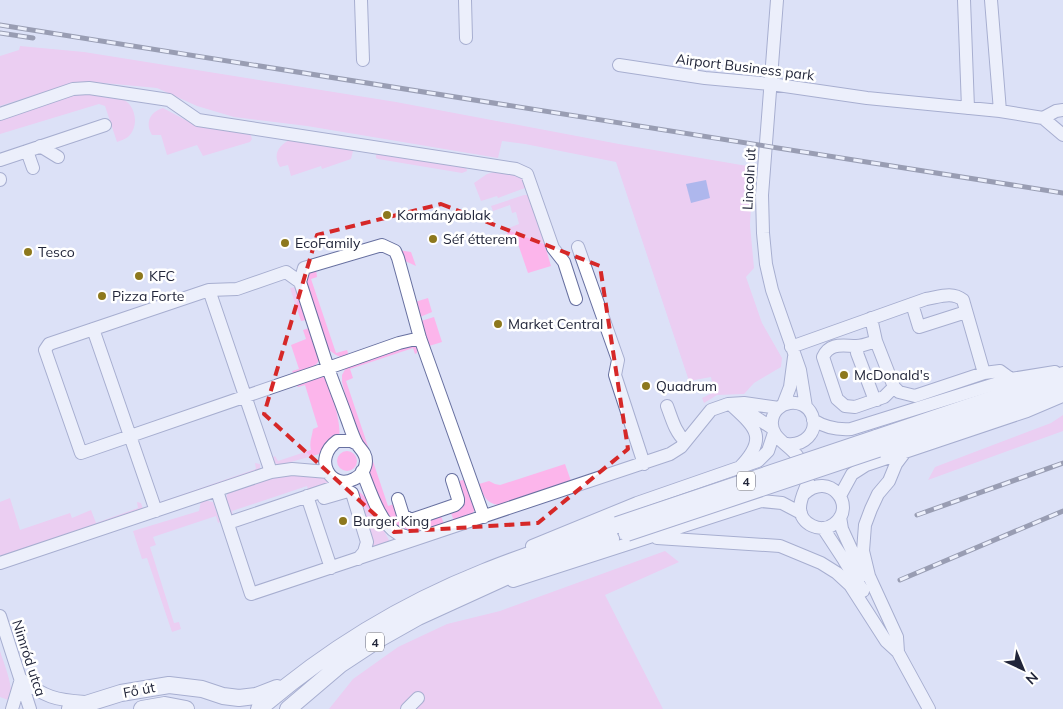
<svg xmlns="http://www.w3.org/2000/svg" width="1063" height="709" viewBox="0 0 1063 709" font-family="Mulish,sans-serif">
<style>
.green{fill:#fcb5eb}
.water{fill:#7784e0}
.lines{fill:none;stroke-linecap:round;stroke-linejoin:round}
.minor-casing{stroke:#6770a0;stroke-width:14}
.major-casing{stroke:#6770a0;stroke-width:18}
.minor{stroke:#fff;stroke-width:12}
.major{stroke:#fff;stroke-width:16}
.rail-casing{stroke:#474b60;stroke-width:5}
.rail{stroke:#fff;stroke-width:3;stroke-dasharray:9;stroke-linecap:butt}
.major-bridge-casing{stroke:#6770a0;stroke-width:18;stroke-linecap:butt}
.major-bridge{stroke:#fff;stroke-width:16}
.marked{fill:none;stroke:#d62828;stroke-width:4;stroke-dasharray:10 6;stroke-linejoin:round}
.poi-dot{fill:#8d781d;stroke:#fff;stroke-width:2}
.labels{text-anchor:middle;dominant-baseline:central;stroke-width:5;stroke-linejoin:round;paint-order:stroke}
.shield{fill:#fff;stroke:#646775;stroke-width:1}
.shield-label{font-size:12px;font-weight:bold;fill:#22263a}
.street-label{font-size:14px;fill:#22263a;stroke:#fff}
.poi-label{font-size:14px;fill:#22263a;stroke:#fff;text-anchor:start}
</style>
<rect width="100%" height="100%" fill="#dce1f7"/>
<path class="green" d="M20,46L84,52L396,102L619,144L753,167L750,225L754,268L746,277L762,323L782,358L781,367L754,383L744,394L717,395L704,403L702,398L714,392L711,377L689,381L616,162L525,144L502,141L498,158L307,126L234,117L197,106L157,88L93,82L60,87L0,106V56L19,50Z
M89,92C99,94 110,95 120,98C136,103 140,126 128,137C125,139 120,141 117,142L105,106L99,104L0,134V119L48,102Z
M163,108L193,124L216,129L250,133L252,139L250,142L203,156L197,145L167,155L161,135H152C145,124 149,112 163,108Z
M291,139L351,147L353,151L351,159L322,169L321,166L291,176L288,165L280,167C272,154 279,145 291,139Z
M376,154L466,167L467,171L462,173L378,159L376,158Z
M494,172L516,174L525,181V188L498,198L497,196L481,201L474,183L487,174Z
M524,195H529L531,197L551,266L528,273L516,238L509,240L506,229L519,224L516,212L512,213L510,205L493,211L491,206Z
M398,250L411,252L416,266L403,260Z
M316,269L317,277L311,279L336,353L347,350L349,356L343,358L336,355L326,348L305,285L309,272Z
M296,287L306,320L301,321L290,288Z
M428,298L432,312L420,317L415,302Z
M434,317L442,342L429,346L421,321Z
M309,328L320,358C317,368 303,372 293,373L292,371L299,369L291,345L306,339L303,330Z
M413,345L417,348V353L415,354L413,348L350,369L353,378L346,381L388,506L397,503L403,519L441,516L444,524C430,529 413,537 399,529C374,514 350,412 342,382V375L347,366Z
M323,376C330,382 342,426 339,435L323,453L280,465L272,462L273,457L275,456L278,461L311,450C309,442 312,437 313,429L318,427L305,385L298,387L296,385Z
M1063,415V431L928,480L935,467L1051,423Z
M337 461a10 10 0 1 1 20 0a10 10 0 1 1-20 0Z
M255,463L260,464V469L158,506V503L256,469Z
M565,464L571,481L498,505C486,503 483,495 479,484L489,481L495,484L500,485Z
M291,472L324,473L331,483L309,492L307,486L232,511L234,519H232L225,501L228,492Z
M466,479L476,508L472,514L454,521L451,513L456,482Z
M350,483L366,498L390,542L367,553L354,493Z
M10,498L20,530L70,513L72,518L91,510L96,523L138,508L137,502L141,503L143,509L5,556L0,555V502Z
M204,500L213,502L220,522L218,523L216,516L153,537L156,545L150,547L174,623L179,622L181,629L172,632L147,558L142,559L133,531L199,511L201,501Z
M665,551L679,562L605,595L663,709H329L353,679L398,647L447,624L500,611Z
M0,651C5,667 13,684 11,701L0,697Z"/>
<path class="water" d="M706,180L710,198L691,203L686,184Z"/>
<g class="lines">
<defs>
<path id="minor" d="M361,0L363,60
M465,0L466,38
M777,0L762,195L763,233L766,264L772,290L800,370L806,407
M964,0L968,108
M991,0L1000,111
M619,65L705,78L771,84L867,98L1000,111L1043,118L1063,135
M0,114L73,89L89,88L169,100L198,120L516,169L527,174L553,248L564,262L576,299
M1043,118L1056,111L1063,110
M40,146L58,157
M27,151L33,168
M0,160L105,125
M0,179V180
M578,247L618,360L615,375L644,464
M300,282L286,272L237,289L209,290L49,344L45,350L81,453L328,368L300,282L304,268L382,245L395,251L398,258L420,338L484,517
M209,290L271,472
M912,304L919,327L966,312
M871,318L876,341L894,387L899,392L915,396L984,373L1000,371L1011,379
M93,329L156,511
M876,341C870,343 863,346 856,346C843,346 830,342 823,357L837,399L845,406L855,407L884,397L894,387
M858,346L857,353L874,398L877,400
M791,347L926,299C939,297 952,291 963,300L984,373
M730,404C755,427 769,437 740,467
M783,405L790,387L794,357
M667,406C672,419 675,432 685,441
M743,409L772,428
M813,420C826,428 837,430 851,429L1011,379L1055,372
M357,444L351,441H337C312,459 331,491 354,479C361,476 366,468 366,461C366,453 361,450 357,444C353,437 350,427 347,419C341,402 334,385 328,368L399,343L420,338
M787,444C803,446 819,433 812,415C804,396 774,400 772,421C770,438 789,444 798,457C803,465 805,474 808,482C805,490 800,499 800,508C800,524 821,534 834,524C858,506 829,470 804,494
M362,471C369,488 380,524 397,533C402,536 410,537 416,539L670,454L681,447L711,410L728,404L744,403L779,408
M217,491L251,594L416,539
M307,496L331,568
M840,496L852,474L866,465L1027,411L1060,397
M324,498L348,491L352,493L367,542L364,552L358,559
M398,499L403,515L411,520L455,505L458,502V499L452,480
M840,517L842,529L863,575
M228,523L332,488L339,481
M823,528L844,560L863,591
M657,538L780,546L821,563L837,573L850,585L886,641L898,652
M532,546L637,503L758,461L768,451L774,433
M0,563L271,472L292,469L328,472
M513,581L761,501L782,503L801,513
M0,616L30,709
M894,645L929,709
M898,652L897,637L869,576L863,551L865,525L871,509L878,494L889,481L896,464L905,452
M21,679C45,697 55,700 85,702
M12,709L21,679
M407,709L418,698"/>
<path id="major" d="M876,438L1063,375
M878,449L1021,401L1063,390
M70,709L121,693L169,685L202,689L223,696L239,698L256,696L277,688
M142,709L165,705L186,709
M259,709C326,651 401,605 484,572C528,554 573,540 617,525
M288,709L341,664L379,639L418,617L510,575L611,539"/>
</defs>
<use href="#minor" class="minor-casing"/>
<use href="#major" class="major-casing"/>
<use href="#minor" class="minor"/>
<use href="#major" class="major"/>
<defs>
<path id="rail" d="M0,25L1063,193
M0,33L33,38
M917,515L1063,463
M900,580L1063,511"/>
</defs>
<use href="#rail" class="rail-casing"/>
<use href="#rail" class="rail"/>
<defs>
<path id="major-bridge" d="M617,525L876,438
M627,533L878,449"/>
</defs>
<use href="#major-bridge" class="major-bridge-casing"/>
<use href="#major-bridge" class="major-bridge"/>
</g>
<path d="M0 0H1063V709H0ZM441,204L600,266L628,449L538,523L394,532L264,414L317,235Z" fill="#dce1f7" fill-opacity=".55" fill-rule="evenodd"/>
<path class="marked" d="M441,204L600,266L628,449L538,523L394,532L264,414L317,235Z"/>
<g class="poi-dot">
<circle cx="387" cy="215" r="5"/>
<circle cx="433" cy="239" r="5"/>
<circle cx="285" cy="243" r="5"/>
<circle cx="28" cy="252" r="5"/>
<circle cx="139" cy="276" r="5"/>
<circle cx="102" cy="296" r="5"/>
<circle cx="498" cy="324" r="5"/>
<circle cx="844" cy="375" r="5"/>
<circle cx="646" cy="386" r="5"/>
<circle cx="343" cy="521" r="5"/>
</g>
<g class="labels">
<g class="shield">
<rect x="737" y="471.5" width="18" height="19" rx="4"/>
<rect x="366" y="632.5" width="18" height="19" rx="4"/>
</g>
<g class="shield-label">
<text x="746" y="481">4</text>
<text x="375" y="642">4</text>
</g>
<g class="street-label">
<text transform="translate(745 67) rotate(7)">Airport Business park</text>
<text transform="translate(749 179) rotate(-87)">Lincoln út</text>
<text transform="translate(29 658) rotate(72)">Nimród utca</text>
<text transform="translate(139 690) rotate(-11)">Fő út</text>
</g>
<g class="poi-label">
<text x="397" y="215">Kormányablak</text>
<text x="443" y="239">Séf étterem</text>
<text x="295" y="243">EcoFamily</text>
<text x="38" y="252">Tesco</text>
<text x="149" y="276">KFC</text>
<text x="112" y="296">Pizza Forte</text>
<text x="508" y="324">Market Central</text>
<text x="854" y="375">McDonald's</text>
<text x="656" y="386">Quadrum</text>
<text x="353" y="521">Burger King</text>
</g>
</g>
<g transform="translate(1023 669) rotate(136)" stroke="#ffffff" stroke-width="4" paint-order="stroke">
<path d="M0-4L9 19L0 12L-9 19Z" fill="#22263a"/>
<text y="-8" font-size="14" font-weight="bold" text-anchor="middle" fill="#22263a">N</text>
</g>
</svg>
